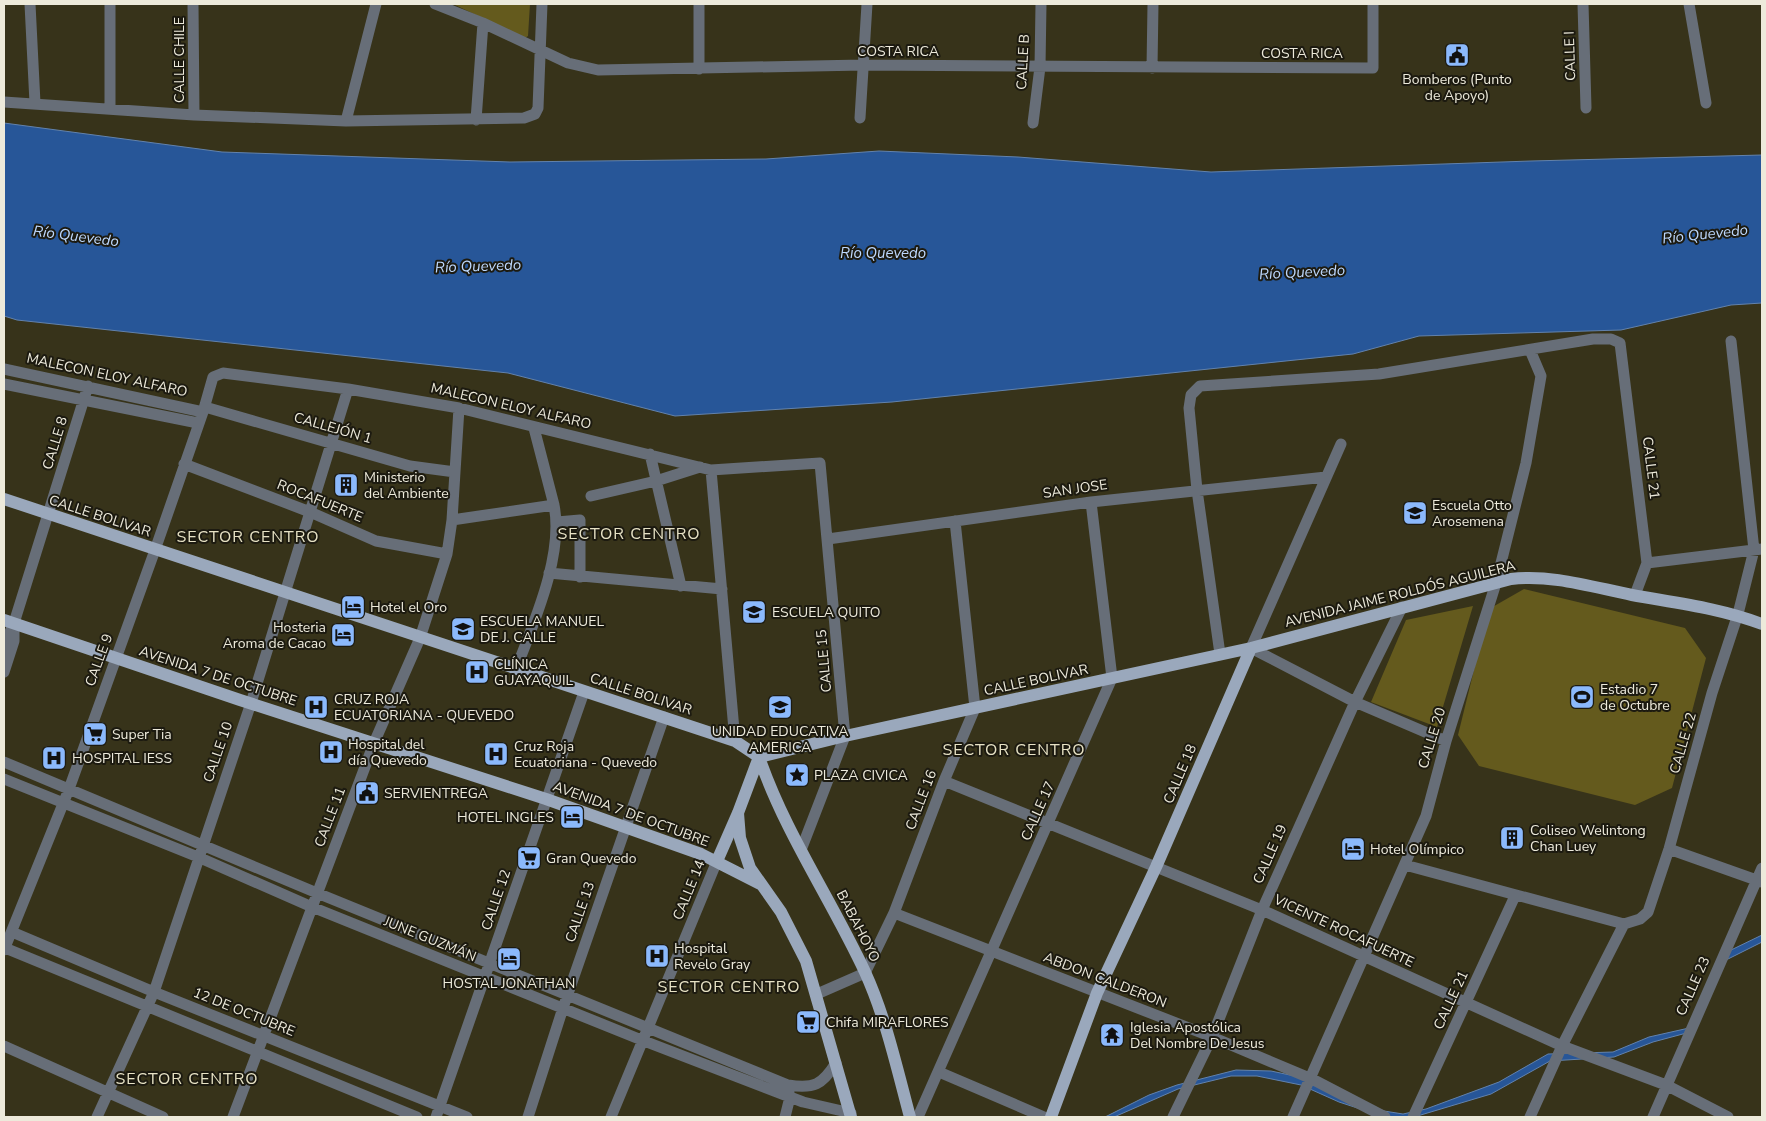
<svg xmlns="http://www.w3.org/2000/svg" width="1766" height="1121" viewBox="0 0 1766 1121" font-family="'Nunito Sans',sans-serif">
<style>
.green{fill:#645a1d}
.water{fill:#275698;stroke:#6282ac}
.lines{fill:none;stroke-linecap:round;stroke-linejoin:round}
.minor{stroke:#676e78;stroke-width:11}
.major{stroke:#9aa8bc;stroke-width:12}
.labels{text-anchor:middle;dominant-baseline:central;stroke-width:4;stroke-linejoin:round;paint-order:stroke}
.street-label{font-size:14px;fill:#edeadb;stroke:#1c1a10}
.poi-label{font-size:14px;fill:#edeadb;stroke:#1c1a10;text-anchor:start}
.water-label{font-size:15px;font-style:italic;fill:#bdd8fe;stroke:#1c1a10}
.quarter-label{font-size:16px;letter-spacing:1px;fill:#e7e2c5;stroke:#1c1a10}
</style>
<rect width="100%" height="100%" fill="#37331a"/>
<path class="green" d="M453,4H530L528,36L525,38Z
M1524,589L1685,628L1706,658L1672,788L1635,805L1479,766L1458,735L1489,609Z
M1473,606L1437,727L1371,702L1406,620Z"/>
<path class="water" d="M4,123L222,152L510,162L766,159L879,151L1018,157L1211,172L1531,161L1762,155V303L1731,305L1621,330L1419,336L1353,354L892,402L675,416L508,373L17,320L4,316Z
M1762,935V942L1726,960L1694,1031L1653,1042L1614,1057L1550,1061L1491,1094L1414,1117H1385L1339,1102L1301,1085L1257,1076H1231L1178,1089L1114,1117H1105L1149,1095L1177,1085L1236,1070L1271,1071L1304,1078L1384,1111L1403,1114L1426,1109L1499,1082L1548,1054L1613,1052L1649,1037L1689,1028L1729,951Z"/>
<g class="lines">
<path class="minor" d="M30,4L35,103
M193,4L194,115
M435,4L483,23L568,63L598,70L863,65L1373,68V4
M1583,4L1586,108
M1689,4L1706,103
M1152,68L1153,4
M699,69V4
M4,102L194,115L346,121L524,118L535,114L538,108L542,4
M110,109V4
M860,118L867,4
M476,120L483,23
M346,121L376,4
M1033,123L1040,67L1041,4
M4,369L203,412
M4,384L198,423
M205,407L410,466L455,472
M1341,444L1251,648L1355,702L1446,741
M650,454L681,586
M184,464L310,512L376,541L447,554
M711,470L735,741
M591,496L656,481L700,467
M452,520L554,505L534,428
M557,522L580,520V577
M828,539L1091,502L1326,477
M1647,563L1762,549
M549,573L722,589
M4,645L14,623L88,386
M1220,654L1197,490L1189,408L1191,395L1200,386L1379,374L1593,339H1611L1620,343L1647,563L1635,595
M516,669C534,622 564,555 554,505
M4,672L14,641V625
M4,762L317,893L788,1085C814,1089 822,1085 836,1063
M4,779L198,857L312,907L644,1041L803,1102L851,1113
M944,781L1262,910L1562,1046L1666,1085L1728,1117
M1669,849L1762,882
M1405,865L1624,924
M894,913L1212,1037L1312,1079L1385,1117
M12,932L154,992L467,1117
M5,948L417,1117
M4,950L69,789L155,550L203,412L213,377L223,373L348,389L459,408L711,470L820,463L845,736L801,850
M817,994L865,973L894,913L944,781L975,708L955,521
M4,1046L163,1117
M939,1072L1044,1117
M97,1117L154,992L251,703L348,389
M233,1117L374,743L420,638L447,554L452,520L459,408
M436,1117L584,692
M528,1117L563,1008L664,717
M611,1117L717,861
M785,1117L790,1097L788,1089
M918,1117L1112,678L1091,502
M1173,1117L1212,1037L1262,910L1355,702L1402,607
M1293,1117L1426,816L1446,741L1496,583L1526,463L1541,376L1530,350
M1413,1117L1515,896
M1530,1117L1562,1046L1624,924L1640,919L1648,912L1669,849L1712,693L1738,614L1754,550L1731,341
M1653,1117L1762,868"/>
<path class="major" d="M4,499L735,741L759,757L845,736L1251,648L1511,579C1551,574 1592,587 1632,595C1676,603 1720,608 1762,624
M4,620L240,700L546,799L701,854L760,884
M759,757C785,833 831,899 865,972C886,1018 897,1069 910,1117
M738,813L740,838L750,868L781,912L806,961L851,1117
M717,861L738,813L759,757
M1051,1117L1097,993L1156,867L1251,648"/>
</g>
<defs>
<symbol id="civic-square" viewBox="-11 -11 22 22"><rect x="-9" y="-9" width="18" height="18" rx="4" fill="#8bb9fc" stroke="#1c1a10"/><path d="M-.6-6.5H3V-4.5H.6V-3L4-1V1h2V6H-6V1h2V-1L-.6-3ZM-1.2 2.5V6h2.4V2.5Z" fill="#111"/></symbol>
<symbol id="building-square" viewBox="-11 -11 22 22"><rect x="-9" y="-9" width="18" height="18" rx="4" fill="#8bb9fc" stroke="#1c1a10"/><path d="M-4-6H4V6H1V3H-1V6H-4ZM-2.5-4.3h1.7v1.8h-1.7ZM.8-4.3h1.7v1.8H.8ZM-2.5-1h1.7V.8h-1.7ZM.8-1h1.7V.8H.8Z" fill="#111"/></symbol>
<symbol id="school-square" viewBox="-11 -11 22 22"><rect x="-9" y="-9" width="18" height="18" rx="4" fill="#8bb9fc" stroke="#1c1a10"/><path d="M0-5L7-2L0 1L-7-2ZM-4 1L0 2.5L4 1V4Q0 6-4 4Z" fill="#111"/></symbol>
<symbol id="hotel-square" viewBox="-11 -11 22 22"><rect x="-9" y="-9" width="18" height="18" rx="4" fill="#8bb9fc" stroke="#1c1a10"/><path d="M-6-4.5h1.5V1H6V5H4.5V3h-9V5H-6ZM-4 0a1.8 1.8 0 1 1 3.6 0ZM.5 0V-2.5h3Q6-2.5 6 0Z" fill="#111"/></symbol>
<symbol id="hospital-square" viewBox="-11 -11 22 22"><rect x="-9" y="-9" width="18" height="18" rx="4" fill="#8bb9fc" stroke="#1c1a10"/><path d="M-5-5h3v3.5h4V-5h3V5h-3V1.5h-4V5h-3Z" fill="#111"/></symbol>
<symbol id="stadium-square" viewBox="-11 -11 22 22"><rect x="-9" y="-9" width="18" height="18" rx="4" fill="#8bb9fc" stroke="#1c1a10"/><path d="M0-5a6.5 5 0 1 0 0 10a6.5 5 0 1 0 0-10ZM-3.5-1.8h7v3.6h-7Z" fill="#111"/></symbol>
<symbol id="supermarket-square" viewBox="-11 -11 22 22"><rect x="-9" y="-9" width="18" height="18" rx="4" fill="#8bb9fc" stroke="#1c1a10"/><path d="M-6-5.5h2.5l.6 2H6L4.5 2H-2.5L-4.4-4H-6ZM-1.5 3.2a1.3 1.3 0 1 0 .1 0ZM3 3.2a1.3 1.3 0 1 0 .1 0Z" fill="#111"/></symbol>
<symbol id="sight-square" viewBox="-11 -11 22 22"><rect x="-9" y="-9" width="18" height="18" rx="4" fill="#8bb9fc" stroke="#1c1a10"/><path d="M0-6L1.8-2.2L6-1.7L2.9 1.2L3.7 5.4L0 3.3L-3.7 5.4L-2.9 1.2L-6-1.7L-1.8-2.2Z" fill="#111"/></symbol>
<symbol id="temple-square" viewBox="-11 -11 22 22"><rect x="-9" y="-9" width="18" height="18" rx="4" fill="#8bb9fc" stroke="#1c1a10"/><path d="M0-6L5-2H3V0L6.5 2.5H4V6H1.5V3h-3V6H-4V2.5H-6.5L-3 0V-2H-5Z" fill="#111"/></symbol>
</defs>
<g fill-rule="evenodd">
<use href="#civic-square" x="1443" y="41" width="28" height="28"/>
<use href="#building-square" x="332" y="471" width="28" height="28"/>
<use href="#school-square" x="1401" y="499" width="28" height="28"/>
<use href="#hotel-square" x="339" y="593" width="28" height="28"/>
<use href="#school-square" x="740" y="598" width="28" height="28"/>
<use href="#school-square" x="449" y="615" width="28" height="28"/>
<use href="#hotel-square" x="329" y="621" width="28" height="28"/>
<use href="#hospital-square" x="463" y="658" width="28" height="28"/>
<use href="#stadium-square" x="1568" y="683" width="28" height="28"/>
<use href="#hospital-square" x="302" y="693" width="28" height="28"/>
<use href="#school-square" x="766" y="693" width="28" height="28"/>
<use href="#supermarket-square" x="81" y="720" width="28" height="28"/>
<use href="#hospital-square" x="317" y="738" width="28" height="28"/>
<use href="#hospital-square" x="482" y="740" width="28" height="28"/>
<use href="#hospital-square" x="40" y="744" width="28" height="28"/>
<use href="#sight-square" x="783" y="761" width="28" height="28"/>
<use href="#civic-square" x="353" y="779" width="28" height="28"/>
<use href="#hotel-square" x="558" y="803" width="28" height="28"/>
<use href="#building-square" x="1498" y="824" width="28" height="28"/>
<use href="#hotel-square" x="1339" y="835" width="28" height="28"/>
<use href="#supermarket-square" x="515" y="844" width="28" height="28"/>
<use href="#hospital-square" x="643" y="942" width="28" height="28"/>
<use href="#hotel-square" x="495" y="945" width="28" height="28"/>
<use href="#supermarket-square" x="794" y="1008" width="28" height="28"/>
<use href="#temple-square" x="1098" y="1021" width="28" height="28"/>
</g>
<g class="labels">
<g class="street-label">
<text x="898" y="51">COSTA RICA</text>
<text x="1302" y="53">COSTA RICA</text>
<text transform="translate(1570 56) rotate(-92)">CALLE I</text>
<text transform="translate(179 60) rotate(-90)">CALLE CHILE</text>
<text transform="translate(1023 62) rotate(-87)">CALLE B</text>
<text transform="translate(107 375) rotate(12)">MALECON ELOY ALFARO</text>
<text transform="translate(511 406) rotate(13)">MALECON ELOY ALFARO</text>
<text transform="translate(333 428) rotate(16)">CALLEJÓN 1</text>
<text transform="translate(55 443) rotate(-73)">CALLE 8</text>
<text transform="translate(1651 468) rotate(83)">CALLE 21</text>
<text transform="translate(1075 489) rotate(-8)">SAN JOSE</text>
<text transform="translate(320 501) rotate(22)">ROCAFUERTE</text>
<text transform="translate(100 516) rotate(18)">CALLE BOLIVAR</text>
<text transform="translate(1400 594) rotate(-14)">AVENIDA JAIME ROLDÓS AGUILERA</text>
<text transform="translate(99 660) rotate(-70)">CALLE 9</text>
<text transform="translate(824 661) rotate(-95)">CALLE 15</text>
<text transform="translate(218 676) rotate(18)">AVENIDA 7 DE OCTUBRE</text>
<text transform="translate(1036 680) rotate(-12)">CALLE BOLIVAR</text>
<text transform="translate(641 694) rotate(18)">CALLE BOLIVAR</text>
<text transform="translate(1432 738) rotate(-73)">CALLE 20</text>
<text transform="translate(1683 743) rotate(-74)">CALLE 22</text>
<text transform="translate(218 752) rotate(-71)">CALLE 10</text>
<text transform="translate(1180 774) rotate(-67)">CALLE 18</text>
<text transform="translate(921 800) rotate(-69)">CALLE 16</text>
<text transform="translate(1038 811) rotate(-66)">CALLE 17</text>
<text transform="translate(631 814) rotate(20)">AVENIDA 7 DE OCTUBRE</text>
<text transform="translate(330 817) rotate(-69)">CALLE 11</text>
<text transform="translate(1270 854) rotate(-66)">CALLE 19</text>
<text transform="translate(689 890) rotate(-68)">CALLE 14</text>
<text transform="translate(496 900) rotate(-71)">CALLE 12</text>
<text transform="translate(580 912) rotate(-71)">CALLE 13</text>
<text transform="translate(858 926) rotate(63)">BABAHOYO</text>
<text transform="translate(1344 931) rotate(25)">VICENTE ROCAFUERTE</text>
<text transform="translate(430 939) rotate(22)">JUNE GUZMÁN</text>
<text transform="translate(1105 980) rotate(21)">ABDON CALDERON</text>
<text transform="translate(1693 986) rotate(-66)">CALLE 23</text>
<text transform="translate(1451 1000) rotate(-65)">CALLE 21</text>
<text transform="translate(244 1012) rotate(22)">12 DE OCTUBRE</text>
</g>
<g class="poi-label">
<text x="1457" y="79" text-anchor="middle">Bomberos (Punto<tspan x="1457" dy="16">de Apoyo)</tspan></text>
<text x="364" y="477">Ministerio<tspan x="364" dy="16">del Ambiente</tspan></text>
<text x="1432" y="505">Escuela Otto<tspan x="1432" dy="16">Arosemena</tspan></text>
<text x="370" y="607">Hotel el Oro</text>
<text x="772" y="612">ESCUELA QUITO</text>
<text x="480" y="621">ESCUELA MANUEL<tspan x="480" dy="16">DE J. CALLE</tspan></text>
<text x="326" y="627" text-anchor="end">Hosteria<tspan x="326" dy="16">Aroma de Cacao</tspan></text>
<text x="494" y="664">CLÍNICA<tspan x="494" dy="16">GUAYAQUIL</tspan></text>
<text x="1600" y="689">Estadio 7<tspan x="1600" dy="16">de Octubre</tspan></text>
<text x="334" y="699">CRUZ ROJA<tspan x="334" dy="16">ECUATORIANA - QUEVEDO</tspan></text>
<text x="780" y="731" text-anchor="middle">UNIDAD EDUCATIVA<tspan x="780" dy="16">AMERICA</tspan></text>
<text x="112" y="734">Super Tia</text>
<text x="348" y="744">Hospital del<tspan x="348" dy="16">día Quevedo</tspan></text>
<text x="514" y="746">Cruz Roja<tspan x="514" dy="16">Ecuatoriana - Quevedo</tspan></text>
<text x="72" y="758">HOSPITAL IESS</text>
<text x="814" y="775">PLAZA CIVICA</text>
<text x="384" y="793">SERVIENTREGA</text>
<text x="554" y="817" text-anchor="end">HOTEL INGLES</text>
<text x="1530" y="830">Coliseo Welintong<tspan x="1530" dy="16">Chan Luey</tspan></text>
<text x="1370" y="849">Hotel Olímpico</text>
<text x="546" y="858">Gran Quevedo</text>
<text x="674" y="948">Hospital<tspan x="674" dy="16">Revelo Gray</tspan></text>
<text x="509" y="983" text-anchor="middle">HOSTAL JONATHAN</text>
<text x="826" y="1022">Chifa MIRAFLORES</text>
<text x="1130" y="1027">Iglesia Apostólica<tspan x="1130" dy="16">Del Nombre De Jesus</tspan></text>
</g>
<g class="water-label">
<text transform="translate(1705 234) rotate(-6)">Río Quevedo</text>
<text transform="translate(76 236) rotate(7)">Río Quevedo</text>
<text x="883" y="253">Río Quevedo</text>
<text transform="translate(478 266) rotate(-2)">Río Quevedo</text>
<text transform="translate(1302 272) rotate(-3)">Río Quevedo</text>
</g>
<g class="quarter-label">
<text x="629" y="534">SECTOR CENTRO</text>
<text x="248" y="537">SECTOR CENTRO</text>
<text x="1014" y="750">SECTOR CENTRO</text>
<text x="729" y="987">SECTOR CENTRO</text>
<text x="187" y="1079">SECTOR CENTRO</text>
</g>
</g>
<rect width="1766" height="1121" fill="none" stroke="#edeadb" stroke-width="10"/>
</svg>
